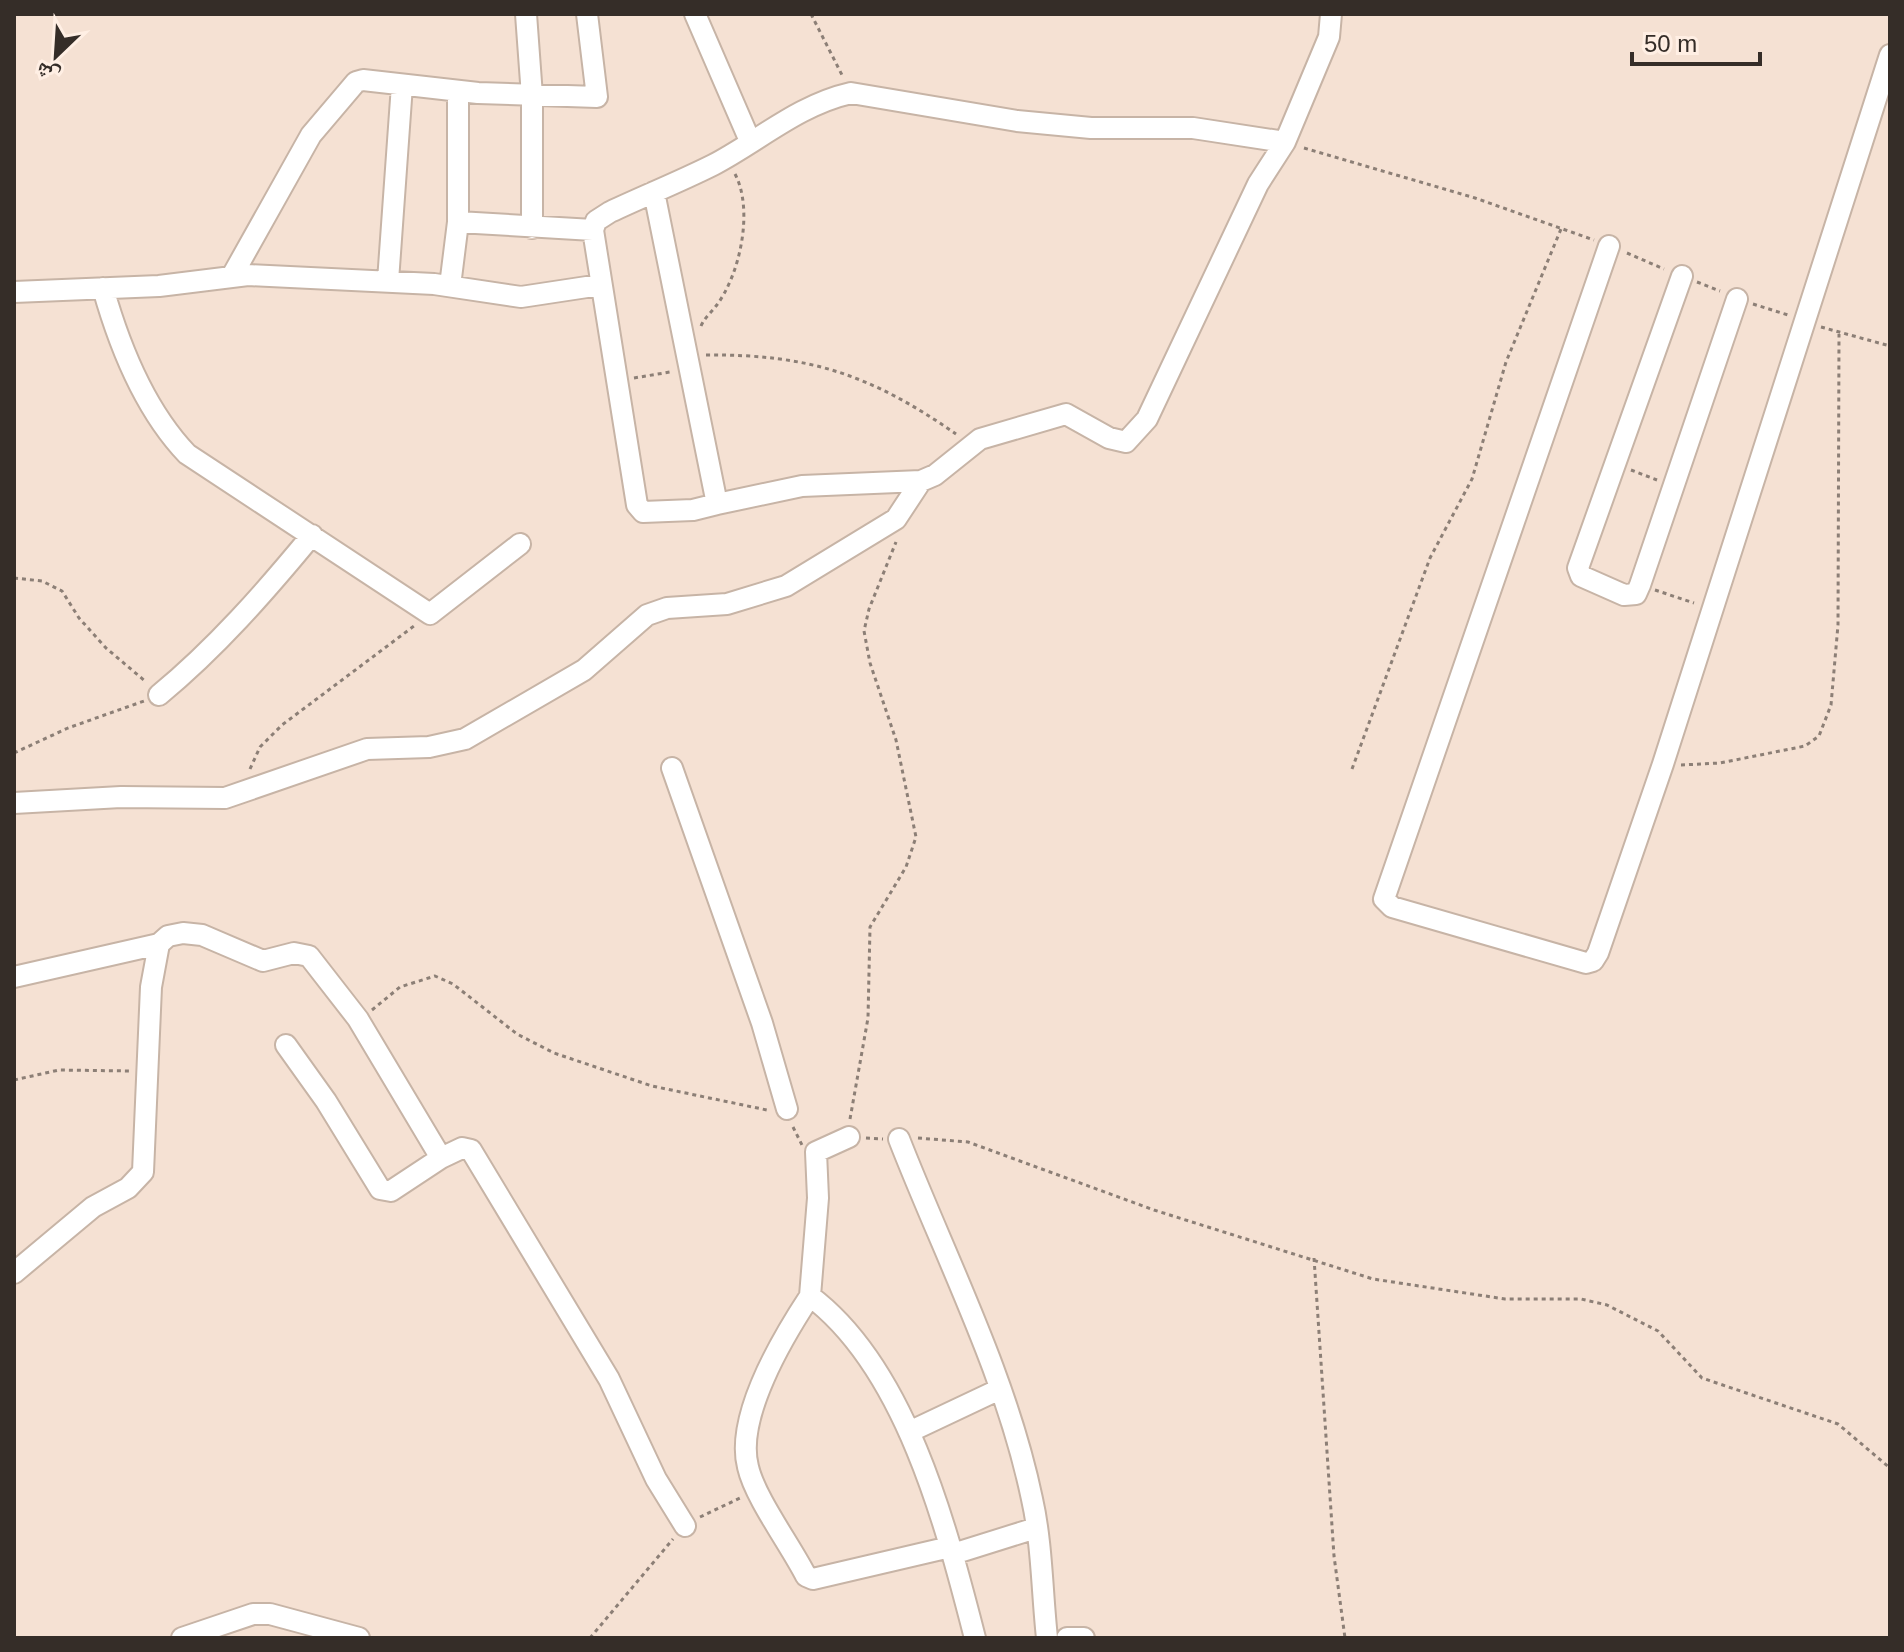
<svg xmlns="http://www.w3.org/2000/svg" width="1904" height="1652" viewBox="0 0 1904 1652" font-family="Arial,'Noto Naskh Arabic',sans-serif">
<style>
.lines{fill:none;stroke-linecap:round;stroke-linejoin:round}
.minor-casing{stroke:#c7b4a6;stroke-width:24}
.path{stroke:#8c7f76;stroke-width:3;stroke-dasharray:4 4;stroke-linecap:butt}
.minor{stroke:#fff;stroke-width:20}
</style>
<rect width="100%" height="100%" fill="#f5e1d3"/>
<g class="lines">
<defs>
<path id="minor" d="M526,14L532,96V228
M695,14L750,141
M654,192L717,504L802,486L921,481L935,475L980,439L1066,414L1109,438L1126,442L1147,419L1258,184L1285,142L1329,37L1331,14
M458,222L593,230
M1609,246L1384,899L1392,907L1586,963L1593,961L1598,953L1663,764L1890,55
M232,276L311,135L356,82L363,80L478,93L597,97L587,14
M1682,276L1578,568L1581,576L1624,595L1636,594L1640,585L1737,299
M388,281L402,85
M450,286L458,222V91
M103,288C119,345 145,410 187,454L430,614L520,544
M14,292L159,286L248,275L434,284L521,297L600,285
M717,504L693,510L643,512L637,505L593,230L596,221L610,212C644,196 679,182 713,165C759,141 798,105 851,93L1017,121L1091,128H1193L1285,142
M159,695C216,648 265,592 312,535
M672,768L762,1023L787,1109
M14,803L121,797L225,798L367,749L429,747L465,739L584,670L647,615L667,608L727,604L786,586L896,519L921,481
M14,977L159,944
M286,1045L326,1101L380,1189L391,1191L441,1158
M849,1137L816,1152L818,1198L810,1296C906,1368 946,1526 975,1638
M899,1139C945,1257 1006,1374 1032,1499C1042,1543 1042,1592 1047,1638
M14,1273L93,1207L128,1188L143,1172L151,987L159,944L168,936L183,933L202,935L263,961L294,953L309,956L358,1019L441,1158L462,1148L471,1150L609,1379L656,1479L685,1526
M810,1296C783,1337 735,1417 748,1467C755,1498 791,1546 806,1576L813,1579L950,1547
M909,1432L1000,1389
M953,1554L1036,1528
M182,1638L253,1614H270L359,1638
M1067,1638H1084"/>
</defs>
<use href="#minor" class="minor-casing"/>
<path class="path" d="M811,14L842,75
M1304,148L1475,198L1594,240
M1627,253L1664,269
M1697,282L1720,291
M1753,304L1788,315
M701,326C705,317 710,314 716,306C740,275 754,210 735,174
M1821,327L1890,346
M706,355C810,354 871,375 956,434
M634,378L670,372
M1631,470L1657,480
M14,578L42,581L62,591L79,618L106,648L145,681
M1655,590L1694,603
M14,753L68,728L144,701
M1681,765L1720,763L1805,746L1819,736L1831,705L1838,625L1839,334
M250,769L260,747L282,725L414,626
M1352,769L1430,558L1472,479L1506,362L1561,229
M372,1010L400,987L435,976L453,984L517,1034L554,1053L652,1086L767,1110
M14,1080L59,1070L130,1071
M850,1119L868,1018L870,927L906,867L916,837L896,740L870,663L864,631L869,609L896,542
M793,1127L802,1145
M866,1138L883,1139
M918,1138L968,1142L1154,1210L1373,1279L1505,1299H1581L1607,1305L1658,1331L1702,1378L1838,1424L1890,1468
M1314,1258L1334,1556L1345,1638
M700,1517L740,1498
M590,1638L673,1539"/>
<use href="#minor" class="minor"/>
</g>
<rect width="1904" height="1652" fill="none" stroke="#352d28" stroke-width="32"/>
<g transform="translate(56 56) rotate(205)" stroke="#ffefe4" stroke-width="6" paint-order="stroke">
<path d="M0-6L14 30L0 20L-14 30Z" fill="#352d28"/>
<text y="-12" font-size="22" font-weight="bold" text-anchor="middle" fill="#352d28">ش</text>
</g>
<path d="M1632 52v12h128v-12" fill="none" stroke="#352d28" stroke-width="4"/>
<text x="1644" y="52" font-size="24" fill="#352d28" stroke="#ffefe4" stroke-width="6" paint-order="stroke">50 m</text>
</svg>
